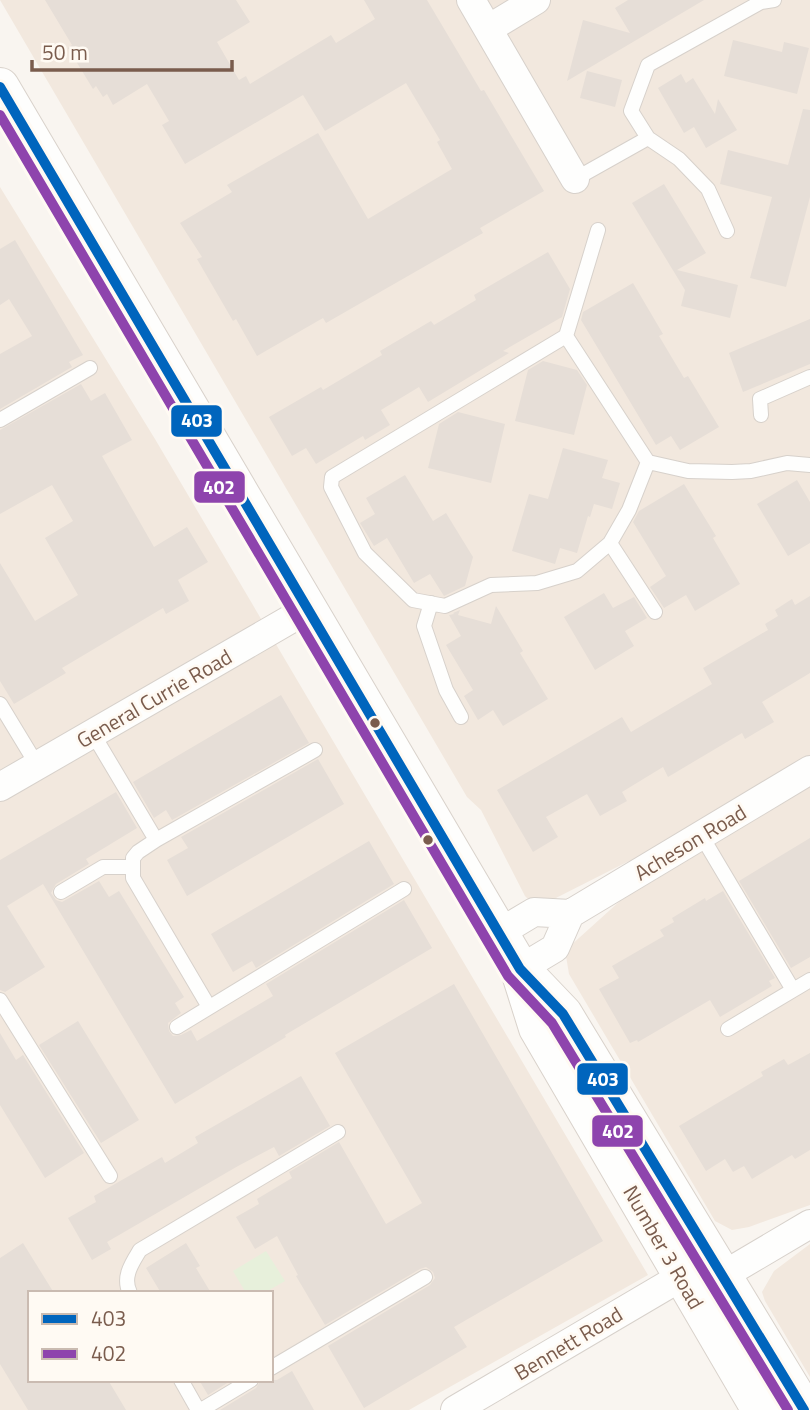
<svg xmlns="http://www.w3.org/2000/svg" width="810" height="1410" viewBox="0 0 810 1410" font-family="'Titillium Web',sans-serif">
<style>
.residential{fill:#f2e8de;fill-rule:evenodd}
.green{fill:#e7f0db}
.building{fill:#e6ded7}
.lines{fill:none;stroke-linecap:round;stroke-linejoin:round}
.service-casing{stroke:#d7d1cb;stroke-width:16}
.minor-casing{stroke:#d7d1cb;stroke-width:30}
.secondary-casing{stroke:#d9d2cb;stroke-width:40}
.service{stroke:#fefefd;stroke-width:14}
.minor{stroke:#fefefd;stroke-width:28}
.secondary{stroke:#fefefd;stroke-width:38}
.bus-1-casing{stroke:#fffaf3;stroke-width:16}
.bus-2-casing{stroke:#fffaf3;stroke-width:16}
.bus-1{stroke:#0065bd;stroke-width:10}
.bus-2{stroke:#8e44ad;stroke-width:10}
.bus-dot{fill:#7a5c4d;stroke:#fffaf3;stroke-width:2.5}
.labels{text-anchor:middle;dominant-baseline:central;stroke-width:5;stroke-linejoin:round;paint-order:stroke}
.street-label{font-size:21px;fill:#7a5c4d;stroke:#fffaf3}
.line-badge{stroke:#fffaf3;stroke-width:2.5}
.badge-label{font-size:19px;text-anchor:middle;font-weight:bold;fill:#fff}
</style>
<rect width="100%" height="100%" fill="#f9f5f0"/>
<path class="residential" d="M0,0H810V759L647,856L627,862L550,901L529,900L525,896L481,810L467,797Z
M0,187L155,439L648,1275L409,1410H0ZM30,1293H271V1380H30Z
M810,787V1205L749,1227L732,1230L715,1221L569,974L566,956L569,947L620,901Z
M810,1244V1377L765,1301L762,1292L774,1271Z"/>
<path class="green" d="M266,1251L285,1281L264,1293H246L233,1271Z"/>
<path class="building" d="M45,0H236L250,22L217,42L239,80L246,76L250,84L331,35L336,43L375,19L364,0H427L481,91L484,90L544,191L480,228L483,233L326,323L323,318L257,356L236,319L233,321L197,259L202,257L180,223L232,192L227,185L318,133L368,219L452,169L437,142L440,140L406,83L325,131L303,95L185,164L162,125L169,121L147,84L113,105L107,94L103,97L96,86L93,89L68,48L72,45Z
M628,0H704L567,81L583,20L630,33L615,8Z
M733,40L782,52L784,42L809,48L797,94L724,76Z
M587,71L622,80L615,107L580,98Z
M681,74L686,83L693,78L715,114L718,99L737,130L706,148L694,127L684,133L658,88Z
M803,109L810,110V197L786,287L750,278L772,197L720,184L728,150L788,165Z
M664,184L706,253L677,270L738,285L730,318L681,306L685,290L632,203Z
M15,240L83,355L69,362L72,367L0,409V354L32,336L9,299L0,305V249Z
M548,252L570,289L562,317L503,351L509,353L428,402L419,387L381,410L390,425L365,440L363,436L316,464L306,448L292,456L269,417L321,387L323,390L382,355L380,351L431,321L434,325L476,300L474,295Z
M633,283L663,334L659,336L684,378L688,376L719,427L680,450L671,436L656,445L581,320L583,312Z
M810,319V364L743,392L729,353Z
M543,361L577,370L587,385L574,435L515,421L528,370Z
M81,384L91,401L105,393L132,440L102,456L154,547L187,527L208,562L178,580L189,601L166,614L163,608L62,668L66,673L14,704L0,681V563L35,621L78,595L45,538L73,521L52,485L0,514V430Z
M458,412L505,424L491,483L428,468L439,424Z
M563,448L608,460L602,478L620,483L612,509L594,504L590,517L588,516L577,553L560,548L555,564L512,551L529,494L548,499Z
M405,475L433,521L446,513L473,557L465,586L444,596L430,574L414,583L387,538L374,546L360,523L375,514L366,498Z
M797,480L810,502V543L788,556L757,504Z
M684,484L716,536L713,538L740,584L695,611L686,595L664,608L650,587L666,576L633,522L639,511Z
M604,593L613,608L634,597L647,618L625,631L634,646L595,670L564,617Z
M810,596V673L762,702L774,722L745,739L742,733L668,777L663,767L622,792L627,801L600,816L587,794L546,817L558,837L533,852L497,790L622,717L631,732L712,684L703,668L768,630L765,624L778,616L775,610L792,599L795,605Z
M496,606L523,651L520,653L548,699L503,726L493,710L478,720L464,696L473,690L446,645L461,636L449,615L454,614L453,613L460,610L458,615L491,624Z
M281,695L309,743L172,820L166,810L154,818L133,782Z
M318,759L344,804L187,896L167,860L188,848L181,837Z
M116,792L137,828L86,859L89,864L56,884L51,893L56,900L62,902L99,881L109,897L119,891L184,997L175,1003L181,1013L168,1023L169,1031L173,1036L181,1035L191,1030L197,1041L273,996L266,984L404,900L432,948L285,1035L286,1037L175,1104L43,884L7,906L45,967L5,992L0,990V860Z
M810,838V957L791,968L739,881Z
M369,841L394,884L256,968L252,961L233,972L211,934Z
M723,891L775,978L769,981L772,986L720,1017L710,1000L638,1042L637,1040L630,1043L599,989L619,978L612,966L664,936L660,930L674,922L672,918L705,898L706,901Z
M454,984L603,1241L454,1327L467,1347L364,1408L328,1346L430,1285L435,1278L433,1272L426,1267L420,1269L325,1325L296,1276L298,1275L277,1236L255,1249L236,1217L259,1204L257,1199L292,1178L289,1172L339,1142L386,1224L422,1203L335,1053Z
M78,1021L139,1120L101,1143L39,1045Z
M0,1033L16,1060L23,1055L84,1153L45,1178L0,1105Z
M810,1053V1150L795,1159L792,1155L752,1179L744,1166L733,1172L725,1159L706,1171L679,1126L763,1076L761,1072L784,1059L788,1065Z
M301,1076L330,1126L279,1156L274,1147L238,1166L107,1242L111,1249L92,1260L68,1218L96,1202L94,1196L162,1157L165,1163L198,1143L195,1137Z
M23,1243L54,1293H30V1380H108L126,1410H28L0,1364V1258Z
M186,1243L200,1266L196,1268L211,1293H161L146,1268Z
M292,1371L314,1410H220L256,1388L261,1380H277Z
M199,1380H232L208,1395Z"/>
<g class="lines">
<defs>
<path id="service" d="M648,138L679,159L708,189L727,231
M575,179L648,138L631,111L648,65L761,2L774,0
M566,336L598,230
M761,415L760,399L810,377
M0,420L90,368
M648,462L629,510L610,543L577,571L537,583L491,585L445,606L413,600L365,553L331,487L332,477L566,336L648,462L688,471L732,472L751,471L787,463L810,465
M610,543L655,612
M431,603L424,626L446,690L461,717
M0,704L37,765
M93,734L156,840
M701,835L793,990
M61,892L103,867H131
M0,1000L110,1176
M209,1007L133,878V858L138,852L156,840L315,750
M177,1027L404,889
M728,1029L810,980
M130,1293C122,1277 132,1263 140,1250L338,1132
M271,1368L425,1277
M181,1380L198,1410
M201,1410L251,1380"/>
<path id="minor" d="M471,0L575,179
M488,29L536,0
M0,787L308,609
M499,933L534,912L570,914L810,770
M520,969L555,948L570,914
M722,1276L810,1224
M455,1410L681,1277"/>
<path id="secondary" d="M0,87L520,969L563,1014L804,1410
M521,974L538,1028L761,1410"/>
</defs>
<use href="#service" class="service-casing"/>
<use href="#minor" class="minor-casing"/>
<use href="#secondary" class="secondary-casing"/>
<use href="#service" class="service"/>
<use href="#minor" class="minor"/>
<use href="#secondary" class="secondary"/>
<defs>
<path id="bus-1" d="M0,87L520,969L563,1014L804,1410"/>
<path id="bus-2" d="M0,115L508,976L552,1023L788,1410"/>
</defs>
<use href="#bus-1" class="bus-1-casing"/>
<use href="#bus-2" class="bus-2-casing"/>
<use href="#bus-1" class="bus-1"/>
<use href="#bus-2" class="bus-2"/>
</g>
<g class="bus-dot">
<circle cx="375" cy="723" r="6"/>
<circle cx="428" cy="840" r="6"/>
</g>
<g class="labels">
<g class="street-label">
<text transform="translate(154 698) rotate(-30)">General Currie Road</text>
<text transform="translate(690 842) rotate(-31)">Acheson Road</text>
<text transform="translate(664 1247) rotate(60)">Number 3 Road</text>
<text transform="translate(568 1343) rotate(-31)">Bennett Road</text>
</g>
</g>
<g class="line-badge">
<rect x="170" y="404" width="53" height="34" rx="7" fill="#0065bd"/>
<rect x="193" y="470" width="53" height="34" rx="7" fill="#8e44ad"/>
<rect x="576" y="1062" width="53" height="34" rx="7" fill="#0065bd"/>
<rect x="591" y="1114" width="53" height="34" rx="7" fill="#8e44ad"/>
</g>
<g class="badge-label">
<text x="197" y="427">403</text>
<text x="219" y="494">402</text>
<text x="603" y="1086">403</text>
<text x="618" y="1138">402</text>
</g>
<rect x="28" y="1291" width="245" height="91" fill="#fffaf3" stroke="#cabbb1" stroke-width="2"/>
<rect x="42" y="1314" width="35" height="10" fill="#0065bd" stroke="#cabbb1" stroke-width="2"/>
<text x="91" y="1326" font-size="21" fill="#7a5c4d">403</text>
<rect x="42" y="1349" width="35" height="10" fill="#8e44ad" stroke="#cabbb1" stroke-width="2"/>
<text x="91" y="1361" font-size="21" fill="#7a5c4d">402</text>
<path d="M32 60v10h200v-10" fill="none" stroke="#7a5c4d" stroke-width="3.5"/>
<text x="42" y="60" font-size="21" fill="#7a5c4d" stroke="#fffaf3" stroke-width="5" paint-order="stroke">50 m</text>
</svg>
